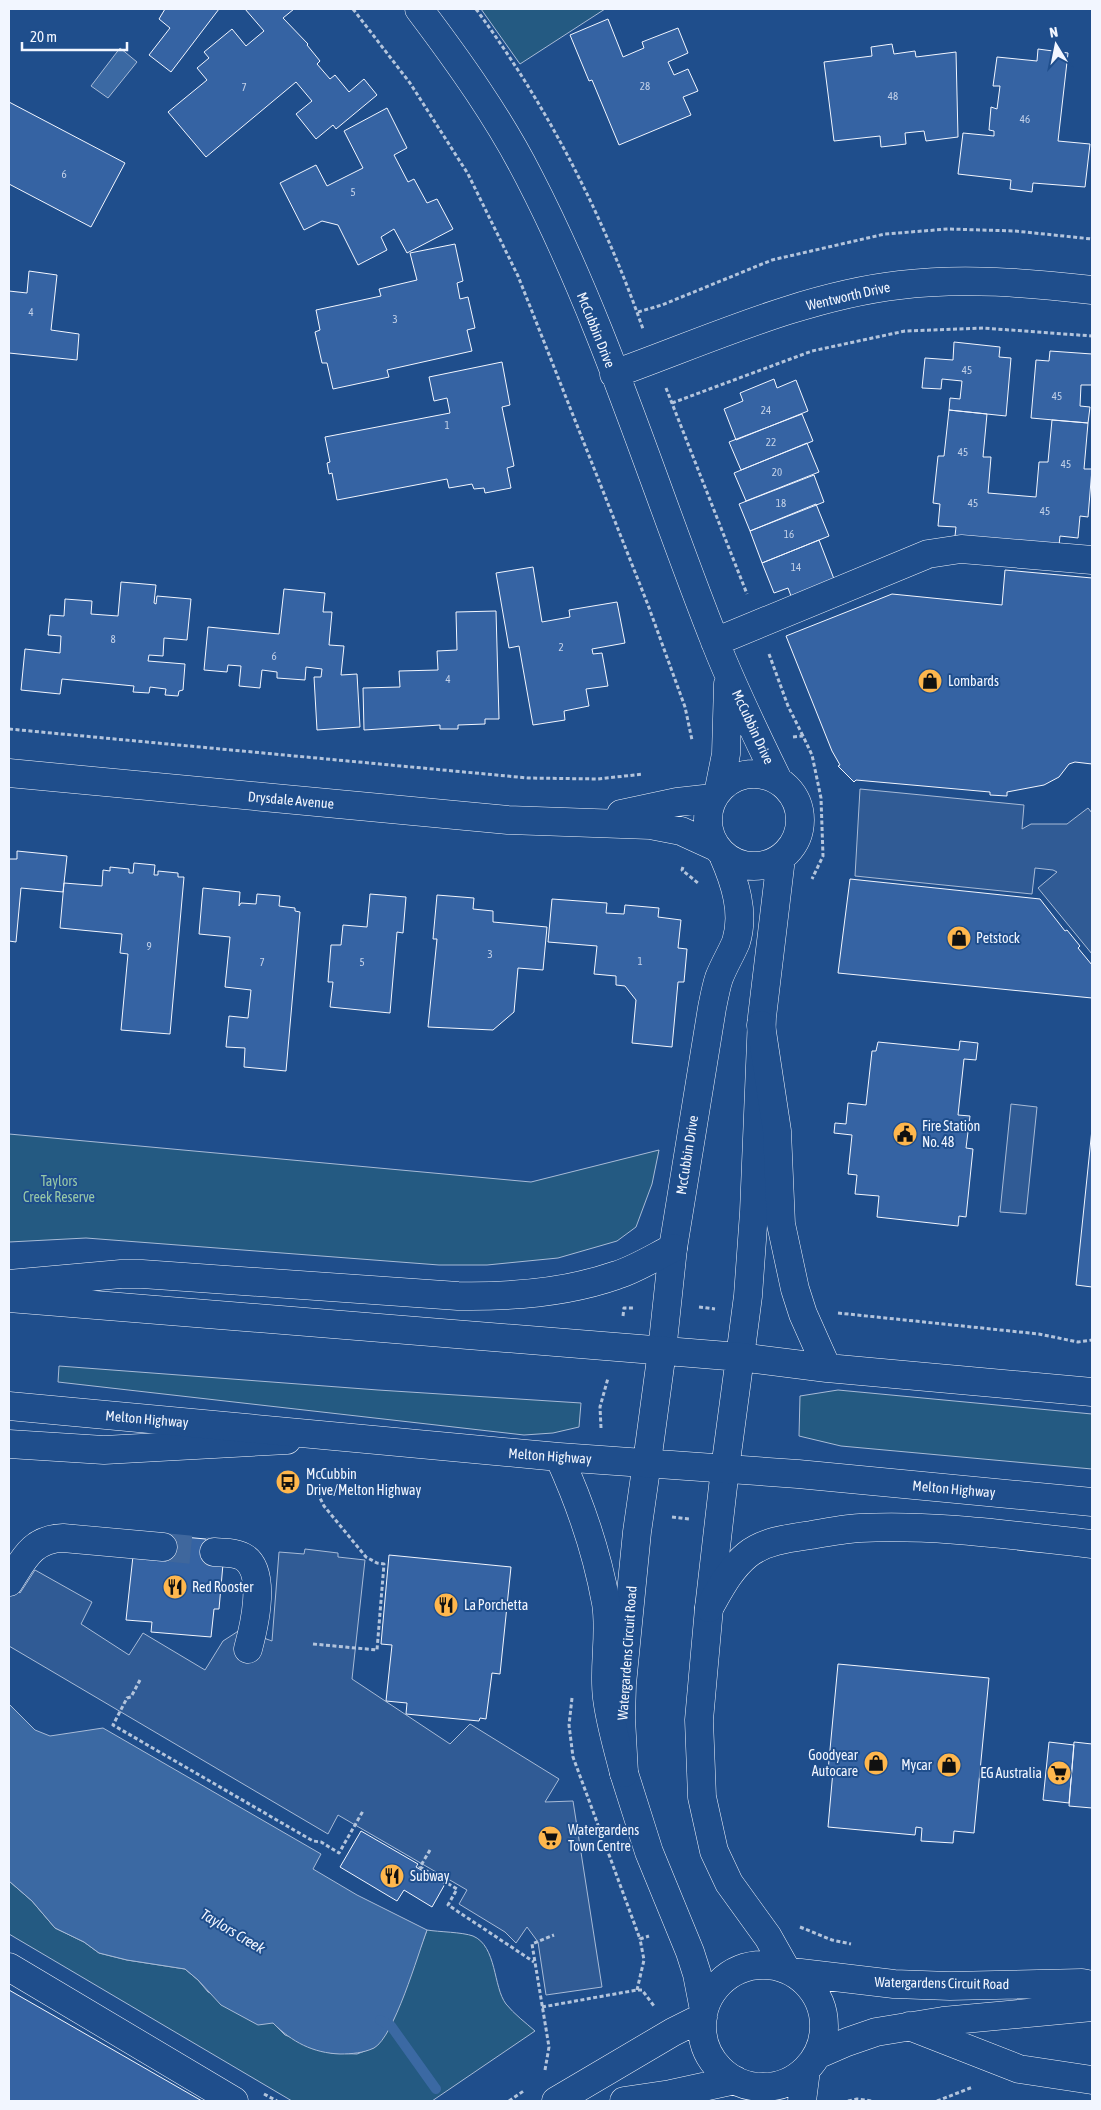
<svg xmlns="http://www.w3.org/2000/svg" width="1101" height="2110" viewBox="0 0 1101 2110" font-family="'Asap Condensed',sans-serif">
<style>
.green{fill:#245a82;stroke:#a8bbd7}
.parking{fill:#305b95;stroke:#a8bbd7}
.water{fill:#3b69a3;stroke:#a8bbd7}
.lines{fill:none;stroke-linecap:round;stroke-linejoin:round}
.stream{stroke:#3b69a3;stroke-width:10}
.building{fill:#3563a3;stroke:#f2f6ff}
.minor-tunnel{stroke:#3f679d;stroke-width:28;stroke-dasharray:28 14;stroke-linecap:butt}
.minor-casing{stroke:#f2f6ff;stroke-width:29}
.highway-casing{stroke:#f2f6ff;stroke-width:29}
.path{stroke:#b3c4dc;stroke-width:3;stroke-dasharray:4 2.5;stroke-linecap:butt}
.minor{stroke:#1f4e8c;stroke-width:28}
.highway{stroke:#1f4e8c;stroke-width:28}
.labels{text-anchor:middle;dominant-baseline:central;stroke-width:4;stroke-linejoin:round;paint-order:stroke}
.number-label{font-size:11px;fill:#c3d1e8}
.street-label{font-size:14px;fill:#f2f6ff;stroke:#1f4e8c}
.poi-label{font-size:14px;fill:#f2f6ff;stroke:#1f4e8c;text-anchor:start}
.park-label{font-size:14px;fill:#97c8a6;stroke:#1f4e8c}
.water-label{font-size:15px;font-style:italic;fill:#f2f6ff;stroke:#1f4e8c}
</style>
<rect width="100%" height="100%" fill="#1f4e8c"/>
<path class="green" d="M481,9H605L520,64Z
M9,1134L531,1182L659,1150L652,1184L636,1227L617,1241L558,1258L487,1265H439L86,1238L9,1242Z
M59,1366L378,1390L581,1403L579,1427L553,1433L524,1435L58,1382Z
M838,1390L1092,1414V1469L841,1446L799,1436L800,1396Z
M9,1881L32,1901L55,1928L84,1942L99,1953L127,1960L185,1969L198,1980L208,1992L273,2023L285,2035L331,2053L357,2054L375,2047L391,2026L427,1930C439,1932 462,1932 473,1936C497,1946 493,1987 506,2004C514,2014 526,2023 535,2031L432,2101H292L9,1934Z"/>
<path class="parking" d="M860,789L1024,805L1022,829L1031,824H1067L1088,808L1092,813V954L1038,888L1057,872L1053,870L1035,868L1032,894L855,876Z
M1011,1104L1037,1107L1026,1214L1000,1212Z
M305,1549L338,1553V1557L365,1560L352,1679L450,1744L470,1724L559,1779L545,1802L573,1801L602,1987L546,1995L538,1942L527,1927L516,1943L505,1932L459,1904L467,1890L338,1815L328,1834L9,1646V1585L20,1593L35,1570L92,1602L81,1624L129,1655L143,1633L205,1670L223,1641L243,1628L247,1632L272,1641L279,1552L304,1554Z"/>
<path class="water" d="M120,48L137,62L108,98L91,86Z
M9,1704L35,1730L50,1736L103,1728L321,1854L313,1869L357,1895L427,1930C418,1954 394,2037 374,2048C363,2053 352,2054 340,2054C313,2053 292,2042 273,2023L258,2025L221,2005L198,1980L185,1969L127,1960L99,1953L84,1942L55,1928L32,1901L9,1881Z"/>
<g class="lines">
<path class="stream" d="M380,2020L391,2026L436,2089"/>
</g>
<path class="building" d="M165,9H219L171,72L149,55L170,28L159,19Z
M245,9H294L283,18L308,44L307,45L320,61L317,64L330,79L335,75L349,92L364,79L377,95L336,129L333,125L316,139L296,114L312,101L296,82L206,157L168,112L207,80L197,68L209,58L204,52L232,29L246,46L264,31Z
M608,19L623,57L644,48L642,42L678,28L688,53L668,62L674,75L688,69L698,91L683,97L691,115L619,145L592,80L589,81L570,35Z
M892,44L894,54L915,51L916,57L956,52L958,137L926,141L924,131L905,133L906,144L881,147L880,136L834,141L824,62L872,56L871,47Z
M1038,49L1068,53L1058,141L1090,144L1085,187L1033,183L1032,192L1010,189L1011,180L958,174L963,133L994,136V131L989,130L991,107L997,109L1000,86H993L997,57L1037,61Z
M9,102L125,163L91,227L9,184Z
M387,108L407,148L394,155L408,182L414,179L427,203L437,199L453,229L407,253L394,229L381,237L387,250L358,265L338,225L322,221L304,230L280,183L316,165L327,186L363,168L344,131Z
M455,244L463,281L457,283L460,299L468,297L475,328L467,330L472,351L387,370L389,377L333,389L327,363H322L315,332L320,330L316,310L381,296L379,289L417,280L410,253Z
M29,271L57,275L51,330L79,334L77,360L9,353V291L27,293Z
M954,342L1000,347L999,357L1011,358L1006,416L949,410L950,398L960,399L962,381L942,379L941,389L922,388L925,358L953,360Z
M1050,351L1092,354V385H1081L1080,406L1090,407L1088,423L1031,418L1036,360L1049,361Z
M502,362L510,405L502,407L514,466L507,468L511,488L485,493L484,488L474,489L472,484L449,488L447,479L337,500L332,473L329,474L327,463L330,462L325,437L450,413L447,398L434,401L429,377Z
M774,379L777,388L796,380L808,411L736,440L724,409L743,401L740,393Z
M949,410L987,414L983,457H991L988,493L1036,497L1039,462H1048L1052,420L1088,423L1084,469H1092L1088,517L1080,516L1078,538L1060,536L1059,545L955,536L956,527L938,526L940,504L933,503L938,456H944Z
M802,414L813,441L741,470L729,442Z
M807,443L819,472L746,501L734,473Z
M814,475L824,502L750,531L739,504Z
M816,504L829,536L762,563L750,531Z
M819,540L834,579L791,596L788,588L774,593L762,563Z
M533,567L542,622L570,617L569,610L617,602L625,643L592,649L593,654L602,653L608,686L586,689L589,706L564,711L565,720L533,725L519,646L509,648L496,573Z
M1005,570L1092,578V764L1075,762L1069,764L1059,777L1044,785L1007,792V796L990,795V792L856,780L854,782L838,766L840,765L832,751L786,636L892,594L1002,605Z
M121,582L156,585L154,603L156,604L157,596L191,599L187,640L164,638L163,656L149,655L148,661L185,664L183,690L179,691L178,696L165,695L166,689L150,687L149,693L133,692L134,686L62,679L60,694L21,690L25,649L60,653L61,636L48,635L50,615L64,616L65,599L92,601L91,614L118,616Z
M284,589L325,593L323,612H332L329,645L344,646L341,675L357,674L360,727L317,730L314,677H321L322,669L306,667L305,680L277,678V672L262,670L260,688L239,686L241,666L228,665L227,672L204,670L208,627L279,634Z
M496,611L499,719H485V724L458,725V729H440V725L364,730L363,688L400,687L399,671L438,670L437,651L457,650L456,612Z
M17,851L67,856L63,892L21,888L16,942L9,941V859H17Z
M134,863L155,865L154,875H158V871L178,873V877H184L170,1034L121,1030L128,954L120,953L122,934L60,928L64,883L102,886L103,870L110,871V867L129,869V873H133Z
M850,879L1040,899L1065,931L1067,930L1080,946L1078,948L1092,965V998L838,973Z
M203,888L240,892L239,906L241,903L256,904L257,894L280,896L279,906L295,908V911L300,912L286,1071L244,1067L245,1048L226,1047L229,1016L248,1018L251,990L225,987L230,937L199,934Z
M370,894L406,897L403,933L397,932L390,1013L330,1007L333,982H328L331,945H341L343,925L367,927Z
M437,895L474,898L473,909L493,911V922L547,927L543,970L518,968L514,1012L493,1030L428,1027L437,939H433Z
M552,899L607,903L606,913L624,914L625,905L659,908L658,917L681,920L678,948L687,949L684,982H678L672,1047L632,1043L636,1000L625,986L616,985V976L594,974L597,946L548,942Z
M960,1041L978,1043L976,1060L964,1059L958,1115L970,1116L966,1148L973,1149L966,1217L959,1216L958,1226L877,1217L879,1196L855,1194L857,1175L848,1174L852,1135L834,1133L835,1123L846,1124L848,1103L866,1105L872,1051H876L878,1042L959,1050Z
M1092,1129V1287L1076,1285Z
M163,1535L216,1540L223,1564L219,1609H214L211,1637L151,1632L152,1622L126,1620L133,1556Z
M389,1555L511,1567L500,1674L492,1673L486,1719L480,1718L479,1721L406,1714L407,1703L386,1701L392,1645L381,1644Z
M838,1664L989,1678L974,1833L954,1831L953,1843L921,1841L922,1828L916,1827L915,1835L828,1827L833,1771H828Z
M1049,1742L1074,1745L1069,1803L1043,1800Z
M1074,1742L1092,1744V1808L1069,1806Z
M361,1831L418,1864L416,1867L445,1884L432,1907L404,1890L397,1901L340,1867Z
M9,1990L202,2101H9Z"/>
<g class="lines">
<path class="minor-tunnel" d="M163,1547L214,1552"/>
<defs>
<path id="minor" d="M419,9C459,62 499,118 529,177C606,326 654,488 716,644C734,690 756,735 778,780
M614,374C706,341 803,296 900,285C964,277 1028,283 1092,290
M715,642L928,554L961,549L1092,560
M9,773L508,820L650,825L681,831L716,847
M708 820a46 46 0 1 1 92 0a46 46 0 1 1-92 0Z
M719,789L726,754L728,684
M621,814L677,802L713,798
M662,1351L673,1248L712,1008C714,998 716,987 719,978C724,965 731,954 736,942C745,913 735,882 723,855
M740,1357L748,1296L754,1212L762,1017L781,858
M9,1444L104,1450L287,1440
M647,1462L637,1532L622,1684L621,1718L624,1773L649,1852L690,1952L697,1974L704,2010
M725,1469L709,1608L699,1720L702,1797L714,1851L729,1883L768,1937L786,1969
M214,1552C224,1553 237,1552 245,1558C267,1574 254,1627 248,1649
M9,1582C24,1559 32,1539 63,1538L163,1547
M702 2026a61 61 0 1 1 122 0a61 61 0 1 1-122 0Z
M9,1967L234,2101
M792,1972L894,1984L950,1986L1082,1983L1092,1985
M909,2026L1019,2069L1092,2080
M817,2055L847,2042L876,2032L943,2021L1092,2007
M556,2101L673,2032L703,2017
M624,2101L671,2094
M656,2101L671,2094L735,2080
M802,2101L806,2070"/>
<path id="highway" d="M761,1025L777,1131L781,1224L795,1289L803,1314L827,1368
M9,1284L121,1274H142L458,1296C512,1297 566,1293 617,1275C636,1269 655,1257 673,1248
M9,1298L740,1357L827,1368L1092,1392
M9,1406L559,1457L798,1474L1092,1502
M559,1457C580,1503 597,1553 606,1603C611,1634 603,1667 607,1698C610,1723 618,1749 624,1773
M647,1462L662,1351
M725,1469L740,1357
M709,1608C720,1589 730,1569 747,1555C764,1541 790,1538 811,1535C828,1532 844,1529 860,1528C937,1524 1016,1536 1092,1544"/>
</defs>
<use href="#minor" class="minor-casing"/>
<use href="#highway" class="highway-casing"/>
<path class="path" d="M353,9L410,83L468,174L518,276L648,605L685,707L692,740
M476,9C548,107 603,215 643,329
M638,312L662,305L772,260L885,234L948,229L1015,231L1092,239
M666,388L747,594
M672,403L812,351L905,331L983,328L1092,336
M769,654L788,706L803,736
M9,729L528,778L598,779L643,774
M793,737L803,736L812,755L821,798L823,856L812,879
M683,867L682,870L698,883
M699,1307L715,1309
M838,1313L1039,1334L1078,1342L1092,1340
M623,1316L624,1308H635
M601,1428L600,1407L608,1378
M672,1517L689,1519
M313,1644L377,1650L384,1564L377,1563L366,1557L324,1506L320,1498L321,1490
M140,1680L131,1697L127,1698L113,1725L313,1841L321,1842L339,1853L363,1811
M572,1698L569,1725L573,1757L640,1939
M430,1850L420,1867L457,1889L448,1905L534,1962
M800,1927L832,1940L851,1944
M637,1990L644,1960L640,1939L649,1936
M542,2007L637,1990H642L654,2006
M545,2070L549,2047L532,1944L554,1935
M264,2094L277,2101
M509,2101L525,2090
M848,2101L857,2099L872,2101
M937,2101L973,2087"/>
<use href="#minor" class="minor"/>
<use href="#highway" class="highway"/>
</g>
<defs>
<symbol id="shop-disc" viewBox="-11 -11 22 22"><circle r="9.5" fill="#ffb74d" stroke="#1f4e8c"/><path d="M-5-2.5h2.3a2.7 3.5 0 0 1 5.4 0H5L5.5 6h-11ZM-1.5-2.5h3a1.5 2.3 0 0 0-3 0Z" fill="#111"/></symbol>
<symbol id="civic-disc" viewBox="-11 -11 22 22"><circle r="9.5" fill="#ffb74d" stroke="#1f4e8c"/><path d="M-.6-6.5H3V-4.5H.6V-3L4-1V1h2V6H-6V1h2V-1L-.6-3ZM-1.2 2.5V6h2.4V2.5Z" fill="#111"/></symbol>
<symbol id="bus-disc" viewBox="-11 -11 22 22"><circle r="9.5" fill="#ffb74d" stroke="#1f4e8c"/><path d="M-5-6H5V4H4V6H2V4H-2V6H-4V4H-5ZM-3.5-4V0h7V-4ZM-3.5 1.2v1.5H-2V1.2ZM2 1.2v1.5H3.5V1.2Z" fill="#111"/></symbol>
<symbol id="restaurant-disc" viewBox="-11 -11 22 22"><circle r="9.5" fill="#ffb74d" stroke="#1f4e8c"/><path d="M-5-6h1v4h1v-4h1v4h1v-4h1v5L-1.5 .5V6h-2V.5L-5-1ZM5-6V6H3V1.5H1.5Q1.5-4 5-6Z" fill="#111"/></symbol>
<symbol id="supermarket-disc" viewBox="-11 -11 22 22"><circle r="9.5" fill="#ffb74d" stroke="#1f4e8c"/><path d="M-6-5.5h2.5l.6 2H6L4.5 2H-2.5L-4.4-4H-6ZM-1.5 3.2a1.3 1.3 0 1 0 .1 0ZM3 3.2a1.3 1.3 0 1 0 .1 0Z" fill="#111"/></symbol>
</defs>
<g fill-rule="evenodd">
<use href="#shop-disc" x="916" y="667" width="28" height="28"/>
<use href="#shop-disc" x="945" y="924" width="28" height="28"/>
<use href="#civic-disc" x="891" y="1120" width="28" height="28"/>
<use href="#bus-disc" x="274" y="1468" width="28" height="28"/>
<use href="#restaurant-disc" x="161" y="1573" width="28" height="28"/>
<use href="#restaurant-disc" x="432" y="1591" width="28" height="28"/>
<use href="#shop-disc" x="862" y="1749" width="28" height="28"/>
<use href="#shop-disc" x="935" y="1751" width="28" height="28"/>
<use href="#supermarket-disc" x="1045" y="1759" width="28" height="28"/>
<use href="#supermarket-disc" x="536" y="1824" width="28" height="28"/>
<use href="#restaurant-disc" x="378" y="1862" width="28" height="28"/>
</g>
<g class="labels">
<g class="number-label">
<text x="645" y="86">28</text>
<text x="244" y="87">7</text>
<text x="893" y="96">48</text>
<text x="1025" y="119">46</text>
<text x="64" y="174">6</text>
<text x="353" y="192">5</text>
<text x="31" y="312">4</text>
<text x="395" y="319">3</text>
<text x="967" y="370">45</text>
<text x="1057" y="396">45</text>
<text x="766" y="410">24</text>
<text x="447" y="425">1</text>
<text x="771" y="442">22</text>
<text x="963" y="452">45</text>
<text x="1066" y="464">45</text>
<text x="777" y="472">20</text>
<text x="781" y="503">18</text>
<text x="973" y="503">45</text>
<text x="1045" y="511">45</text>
<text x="789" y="534">16</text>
<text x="796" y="567">14</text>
<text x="113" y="639">8</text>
<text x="561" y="647">2</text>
<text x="274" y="656">6</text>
<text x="448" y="679">4</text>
<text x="149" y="946">9</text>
<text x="490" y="954">3</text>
<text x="640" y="961">1</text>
<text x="262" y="962">7</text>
<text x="362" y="962">5</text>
</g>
<g class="street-label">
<text transform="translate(848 296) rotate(-13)">Wentworth Drive</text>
<text transform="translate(596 330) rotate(68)">McCubbin Drive</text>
<text transform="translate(753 727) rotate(65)">McCubbin Drive</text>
<text transform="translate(291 800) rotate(5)">Drysdale Avenue</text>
<text transform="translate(687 1155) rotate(-81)">McCubbin Drive</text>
<text transform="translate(147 1419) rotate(5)">Melton Highway</text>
<text transform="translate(550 1456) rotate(4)">Melton Highway</text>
<text transform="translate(954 1489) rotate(5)">Melton Highway</text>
<text transform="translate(627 1653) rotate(-86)">Watergardens Circuit Road</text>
<text transform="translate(942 1983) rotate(1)">Watergardens Circuit Road</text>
</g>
<g class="poi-label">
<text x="948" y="681">Lombards</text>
<text x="976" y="938">Petstock</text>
<text x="922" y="1126">Fire Station<tspan x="922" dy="16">No. 48</tspan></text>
<text x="306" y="1474">McCubbin<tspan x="306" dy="16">Drive/Melton Highway</tspan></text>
<text x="192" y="1587">Red Rooster</text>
<text x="464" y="1605">La Porchetta</text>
<text x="858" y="1755" text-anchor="end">Goodyear<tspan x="858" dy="16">Autocare</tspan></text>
<text x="932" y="1765" text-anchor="end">Mycar</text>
<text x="1042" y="1773" text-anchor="end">EG Australia</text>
<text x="568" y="1830">Watergardens<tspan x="568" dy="16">Town Centre</tspan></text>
<text x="410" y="1876">Subway</text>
</g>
<g class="park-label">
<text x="59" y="1181">Taylors<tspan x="59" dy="16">Creek Reserve</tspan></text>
</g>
<g class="water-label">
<text transform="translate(233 1931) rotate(31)">Taylors Creek</text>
</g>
</g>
<rect width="1101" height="2110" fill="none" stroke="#f2f6ff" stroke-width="20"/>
<g transform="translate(1056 45) rotate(350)" stroke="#1f4e8c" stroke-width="4" paint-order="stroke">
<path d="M0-4L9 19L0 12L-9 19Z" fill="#f2f6ff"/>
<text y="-8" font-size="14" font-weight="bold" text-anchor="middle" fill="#f2f6ff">N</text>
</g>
<path d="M22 42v8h105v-8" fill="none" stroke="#f2f6ff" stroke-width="2.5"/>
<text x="30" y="42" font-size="15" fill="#f2f6ff" stroke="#1f4e8c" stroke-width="4" paint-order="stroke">20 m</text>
</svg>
